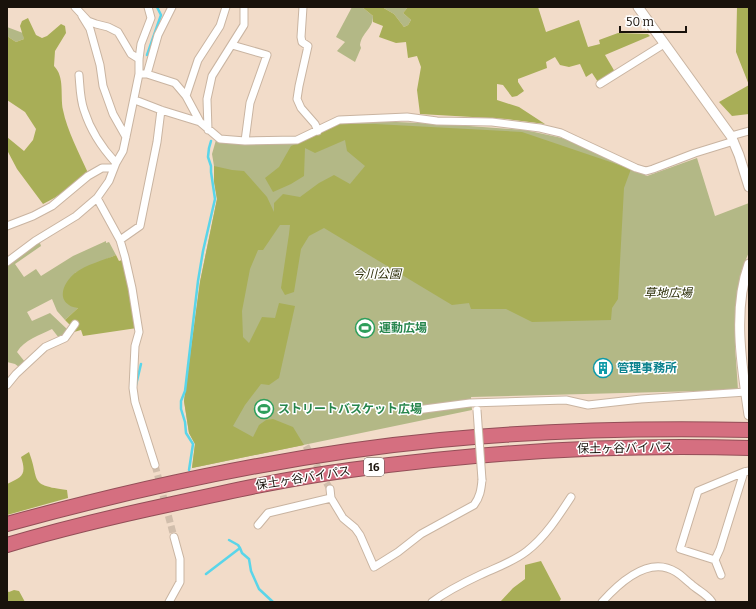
<svg xmlns="http://www.w3.org/2000/svg" width="756" height="609" viewBox="0 0 756 609" font-family="Bitter,'Noto Sans JP',serif">
<style>
.green{fill:#b3b886}
.forest{fill:#a8ae57}
.lines{fill:none;stroke-linecap:round;stroke-linejoin:round}
.stream{stroke:#5ad5e9;stroke-width:2.5}
.minor-tunnel{stroke:#d1beac;stroke-width:7;stroke-dasharray:7 3.5;stroke-linecap:butt}
.minor-casing{stroke:#c9b4a1;stroke-width:9}
.tertiary-casing{stroke:#c9b4a1;stroke-width:11}
.motorway-casing{stroke:#934e57;stroke-width:16}
.minor{stroke:#fff;stroke-width:7}
.tertiary{stroke:#fff;stroke-width:9}
.motorway{stroke:#d56f80;stroke-width:14}
.minor-bridge-casing{stroke:#c9b4a1;stroke-width:9;stroke-linecap:butt}
.minor-bridge{stroke:#fff;stroke-width:7}
.labels{text-anchor:middle;dominant-baseline:central;stroke-width:3;stroke-linejoin:round;paint-order:stroke}
.shield{fill:#fff;stroke:#5e5954;stroke-width:1}
.shield-label{font-size:11px;font-weight:bold;fill:#19120b}
.park-label{font-size:12px;font-style:italic;fill:#2e300a;stroke:#fff}
.leisure-label{font-size:12px;font-weight:bold;fill:#27864d;stroke:#fff;text-anchor:start}
.culture-label{font-size:12px;font-weight:bold;fill:#0d838f;stroke:#fff;text-anchor:start}
.street-label{font-size:12px;fill:#19120b;stroke:#fff}
</style>
<rect width="100%" height="100%" fill="#f2dcc9"/>
<path class="green" d="M352,7H362L373,16C373,29 362,32 360,45L361,48L355,62L337,51L345,42L336,37Z
M382,7H408L403,13L411,20L408,25L404,27L394,14Z
M7,27L23,33L24,39L16,42L7,36Z
M374,121L442,124L525,130L562,138L595,150L647,176L697,158L715,216L749,203V252L742,269L737,294L735,346L738,390L471,397L472,410L192,468L195,444L189,433L184,401L200,282L217,199L214,181V166L212,154L216,140L250,144H291L321,132L340,122Z
M39,240L41,246L15,264L24,277L36,269L41,276L73,256L106,241V243L109,242L116,255L75,273L78,308L65,320L57,311L52,299L27,312L32,321L50,313L68,330L63,336L59,338L52,329C40,335 24,340 17,352L25,362L19,367L15,364L7,362V265L13,262Z"/>
<path class="forest" d="M362,7H382L394,14L404,27L408,25L411,20L403,13L408,7H538L546,32L579,20L588,47L600,44L599,40L618,33L648,34L650,36L605,55L615,72L598,82L592,73L586,77L580,64L569,67L560,65L555,57L546,62L547,68L518,79V82L524,91L517,96L512,97L503,85L497,84V100L519,107L545,124L507,119L420,114L417,90L421,67L417,56L408,58L406,42L396,43L379,37L383,26L373,22V16Z
M737,7H749V114L732,116L719,102L749,85L736,52Z
M28,18L36,35L42,38L47,36L61,24L65,26L66,33L55,51L54,66C65,77 60,95 63,110C67,130 79,153 88,173C73,185 60,196 43,204L17,169L7,150V137L24,151L33,140L36,129L25,112L7,100V36L16,42L24,39L20,26L22,21Z
M337,124H375L522,132L631,169L624,188L618,299L612,308L611,320L532,322L506,309H471L469,303L452,305L324,228L309,236L301,249L294,292L285,295L281,288L289,234L290,225H280L263,250H258L250,269L242,311L243,337L249,343L262,317L275,318L279,303L295,306L279,378L269,385L261,384L245,405L233,426L253,437L259,425L266,420L273,419L293,427L304,445L192,468L195,444L189,433L184,401L200,282L217,199L214,181V166L232,170L244,171L267,197L274,212V203L283,194L300,197L319,183L334,175L350,184L365,166L347,151L345,140L315,153L305,148L304,176L291,184L273,192L265,178L279,167L291,146L313,137Z
M116,255L119,261L122,260L130,282L137,328L83,336L81,330L74,332L71,326L65,320L78,308C75,307 71,307 69,305C56,297 66,280 75,273C85,265 104,260 116,255Z
M29,452C40,481 28,485 67,490L68,498L7,515V484C22,477 27,475 21,457Z
M541,561L561,599L559,602H500L513,588L525,579V565Z
M14,590L19,591L25,602H7V591L9,592Z"/>
<g class="lines">
<path class="stream" d="M147,55L161,15L157,7
M136,385L141,364
M189,470L193,444L186,433L185,422L181,409V401L185,391L198,281L203,251L215,199L211,172V166L208,157L209,148L211,141
M240,548L242,553L249,559L251,571L259,589L273,602
M206,574L240,548L238,545L229,540"/>
<path class="minor-tunnel" d="M306,446L330,489
M155,465L174,537"/>
<defs>
<path id="minor" d="M75,7L88,21L96,24L108,27L118,32L131,54L139,59
M303,7L301,37L302,42L308,46L299,86L297,99L301,108L315,124L318,131
M82,16L90,29L100,65L103,86L113,114L126,137
M232,45L267,55L250,103L245,141
M139,74H147L175,83L186,96L200,122L220,139L245,141L297,140L339,120L407,117L437,121L492,122L540,128L561,133L636,168L646,171L653,169L695,153L734,141
M147,74L158,35L172,7
M79,75C80,86 80,99 84,110C90,129 102,148 116,163
M600,84L664,44
M186,96L198,60L220,26L226,7
M135,100L161,110L200,122
M208,130L207,99L212,76L244,25V7
M731,136L749,131
M97,198L120,240L140,226L157,142L161,110
M7,226L33,216L52,206L88,176L102,168H114
M120,240L125,257L132,288L139,332L135,346L133,388L135,402L155,465
M7,262L35,241L76,216L97,198L109,181L116,163L123,151L126,137L139,74V59L141,44L151,18L148,7
M7,385L16,374L45,347L65,338L75,324
M409,411L470,403L566,400L588,405L641,399L746,392
M330,489L331,498L343,518L355,528L360,535L374,567L398,552L421,534L474,505C480,497 481,490 482,480
M258,525L268,513L331,498
M715,560L680,549L698,491L744,472
M721,575L715,560L720,549L744,472L749,471
M169,602L180,582V559L174,537
M432,602C447,591 463,583 480,575C495,568 513,562 527,551C545,537 558,517 571,497
M602,602C619,583 649,555 676,572C681,575 686,580 691,584C697,590 707,594 712,602"/>
<path id="tertiary" d="M638,7L731,136L739,155L749,187
M749,264C732,310 742,368 749,415"/>
<path id="motorway" d="M7,524C149,485 293,454 440,440C543,430 646,428 749,430
M7,545C61,529 116,516 172,504C231,491 290,478 350,470C482,452 615,444 749,448"/>
</defs>
<use href="#minor" class="minor-casing"/>
<use href="#tertiary" class="tertiary-casing"/>
<use href="#motorway" class="motorway-casing"/>
<use href="#minor" class="minor"/>
<use href="#tertiary" class="tertiary"/>
<use href="#motorway" class="motorway"/>
<defs>
<path id="minor-bridge" d="M477,410L482,480"/>
</defs>
<use href="#minor-bridge" class="minor-bridge-casing"/>
<use href="#minor-bridge" class="minor-bridge"/>
</g>
<defs>
<symbol id="stadium-ring" viewBox="-11 -11 22 22"><circle r="9.5" fill="#fff" stroke="#2e9e5b" stroke-width="1.5"/><path d="M0-5a6.5 5 0 1 0 0 10a6.5 5 0 1 0 0-10ZM-3.5-1.8h7v3.6h-7Z" fill="#2e9e5b"/></symbol>
<symbol id="building-ring" viewBox="-11 -11 22 22"><circle r="9.5" fill="#fff" stroke="#0f9aa8" stroke-width="1.5"/><path d="M-4-6H4V6H1V3H-1V6H-4ZM-2.5-4.3h1.7v1.8h-1.7ZM.8-4.3h1.7v1.8H.8ZM-2.5-1h1.7V.8h-1.7ZM.8-1h1.7V.8H.8Z" fill="#0f9aa8"/></symbol>
</defs>
<g fill-rule="evenodd">
<use href="#stadium-ring" x="354" y="317" width="22" height="22"/>
<use href="#building-ring" x="592" y="357" width="22" height="22"/>
<use href="#stadium-ring" x="253" y="398" width="22" height="22"/>
</g>
<g class="labels">
<rect class="shield" x="364" y="458" width="20" height="18" rx="3"/>
<g class="shield-label">
<text x="374" y="467">16</text>
</g>
<g class="park-label">
<text x="377" y="274">今川公園</text>
<text x="668" y="293">草地広場</text>
</g>
<g class="leisure-label">
<text x="379" y="328">運動広場</text>
<text x="278" y="409">ストリートバスケット広場</text>
</g>
<g class="culture-label">
<text x="617" y="368">管理事務所</text>
</g>
<g class="street-label">
<text transform="translate(625 448) rotate(-1)">保土ヶ谷バイパス</text>
<text transform="translate(303 478) rotate(-9)">保土ヶ谷バイパス</text>
</g>
</g>
<rect width="756" height="609" fill="none" stroke="#19120b" stroke-width="16"/>
<path d="M620 26v6h66v-6" fill="none" stroke="#19120b" stroke-width="2"/>
<text x="626" y="26" font-size="12" fill="#19120b" stroke="#ffffff" stroke-width="3" paint-order="stroke">50 m</text>
</svg>
